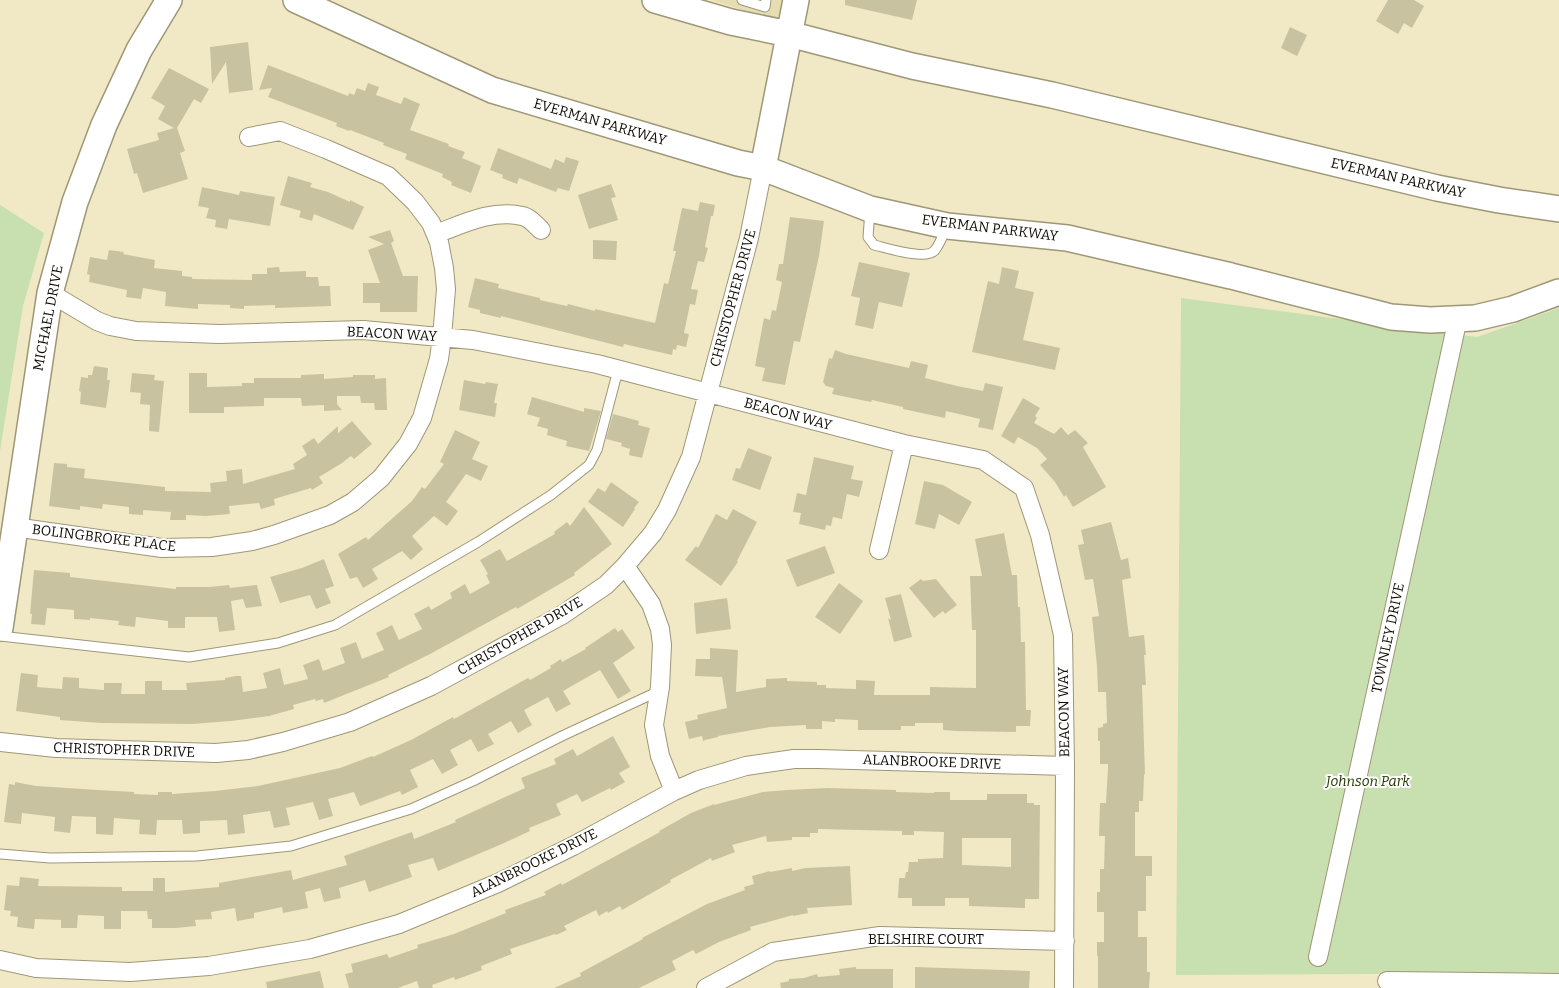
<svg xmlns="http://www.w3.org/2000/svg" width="1559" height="988" viewBox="0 0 1559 988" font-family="Bitter,serif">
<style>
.built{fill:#e6ddb3}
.green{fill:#c8dfaf}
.building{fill:#c9c2a0;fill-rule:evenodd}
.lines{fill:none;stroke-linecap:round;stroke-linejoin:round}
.lane-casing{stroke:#9e9777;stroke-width:11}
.street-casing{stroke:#9e9777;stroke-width:20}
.secondary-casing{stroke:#9e9777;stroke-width:28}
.lane{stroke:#fff;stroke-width:9}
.street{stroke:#fff;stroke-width:18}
.secondary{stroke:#fff;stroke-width:25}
.labels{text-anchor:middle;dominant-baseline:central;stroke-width:4;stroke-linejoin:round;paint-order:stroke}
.street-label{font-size:14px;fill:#0f0c03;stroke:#fff}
.park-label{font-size:14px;font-style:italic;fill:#233800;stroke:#fff}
</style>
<rect width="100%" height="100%" fill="#f1e9c6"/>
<path class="built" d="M711,0H786L783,16L769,18Z"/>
<path class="green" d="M0,205L44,233L23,306L0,451Z
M1181,298L1477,337L1559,308V973L1176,975Z"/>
<path class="building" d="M845,0H917L912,20L845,5Z
M1388,0H1414L1424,6L1412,28L1404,23L1398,34L1376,21Z
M1290,27L1307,35L1297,56L1281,48Z
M248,42L253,90L229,93L226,62L212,84L210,47Z
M268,65L348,96L349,93L354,95L357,88L365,91L368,83L379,87L376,95L401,104L404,97L420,104L410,130L449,144L448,146L465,152L462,158L481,166L471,193L451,185L452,182L442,177L443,174L405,159L407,154L383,145L384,143L350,130L349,131L336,126L337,123L268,97L272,88L259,90Z
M169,68L209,89L201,103L194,99L177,128L185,151L180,153L188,179L143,193L137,173L134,174L127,149L159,140L157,133L174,128L158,119L165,106L151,98Z
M498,148L551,169L555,159L564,163L566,157L579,161L569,191L558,188L556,192L519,178L517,184L502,178L503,175L490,170Z
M288,176L312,183L310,187L328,192L350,202V200L364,207L353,230L314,214L312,221L299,217L301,211L280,205Z
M611,184L616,197L611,198L618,220L589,229L578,195Z
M202,187L239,195L240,191L275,197L270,226L229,219L227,229L215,227L216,220L206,218L209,208L198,206Z
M700,202L715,205L713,216H711L705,247L708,248L704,262L698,261L691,289L698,290L695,305L690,304L684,333L689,334L686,347L677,345L676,350L673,349L672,355L624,344L623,347L501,316V318L480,313V310L468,307L475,278L499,284L498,288L540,298V300L567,306L568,304L595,311V309L655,323L664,283L668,284L676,251H673L682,208L698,211Z
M790,217L824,221L819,256L800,342L794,341L785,385L762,381L765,368L755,366L764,318L770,320L772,310L776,311L782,282L776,280L779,264H783Z
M390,230L394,241L391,243L403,276H418L417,312H380V303H363V283H380L368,250L384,244L368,237Z
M593,240L617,241L616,260L593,259Z
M109,250L124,252L123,254L155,260L154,268L182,271V276L192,277V279L252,280V274H267V268L279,267L280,272L306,271V277H318L319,286H330L331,306L275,308V305L244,306V309L230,308V305L198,304V309L165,306L166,292L143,288L141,299L126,297L127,290L89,282L90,275L87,274L90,257L107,260Z
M859,262L910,273L902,307L879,302L873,329L855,325L860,298L851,296Z
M1002,267L1019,271L1015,288L1034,292L1023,340L1060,348L1055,370L972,352L988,281L999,284Z
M835,350L846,354L909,368L911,361L928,365L925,378L957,386L983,391L985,383L1003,387L993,430L978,427L980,419L946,411L945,418L903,409V407L872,400L871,402L832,394L834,388L826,386L823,382L829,358L832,359Z
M94,366L108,368L107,380H110L106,408L80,404L81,392L79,391L81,377L88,378V375H92Z
M132,373L155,375L154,380L164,381L159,432L149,431L150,405L140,404L141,393L130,392Z
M189,373H207V387L242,386V383H254V378H301V375L324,374V379L353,377V375H375V379L386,378L387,410H375L374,403H361L360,396H337V404L342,410L324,411V405L302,406L301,398H264V406L224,407V413H189Z
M464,380L485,384L486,382L498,384L494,403H497L495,417L459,410Z
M532,397L584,412V408L601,411L589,451L566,446L567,441L547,435L548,429L537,426L540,418L527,414Z
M1023,398L1040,408L1035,416L1037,418L1034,423L1054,434L1061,427L1068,435L1075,430L1088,443L1083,447L1106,487L1073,507L1066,495L1064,497L1055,482L1040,465L1047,459L1037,448L1018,437L1014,444L1001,436Z
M613,414L639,421L638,425L650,428L642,458L629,455L630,449L621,446L622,443L606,439Z
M352,421L372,444L354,459L351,456L342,463L319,477L323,483L312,490L311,488L274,499L275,505L261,509L259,503L229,506L230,514L206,516L186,515V520H170L171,512L143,510V515L129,514V507L103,504L102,509L80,506V510L49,506L54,463L67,464V467L85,469L84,478L165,487V491L211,492L210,483L227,481L226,471L242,469L243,484L295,469L293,464L307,455L302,446L314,438L318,444L338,426V433Z
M455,430L480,442L472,459L488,466L481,481L466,474L446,502L458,511L447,526L434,516L412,536L423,549L411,560L402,551L372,569L378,579L363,588L357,577L350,579L338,554L366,537L368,540L412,501L422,487L425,489L444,464L440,462Z
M748,448L772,457L760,490L732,480L736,468L740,469Z
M814,457L854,466L851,479L863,481L859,497L847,494L842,519L833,517L831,526L826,525L825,530L799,524L801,513L793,512L797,493L806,495Z
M924,481L943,485L972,502L959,525L939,514L935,529L915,524Z
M611,482L639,502L634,508L635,509L623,527L588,502L598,488L605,492Z
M584,507L612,544L574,573L575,575L517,609L516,607L430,654L388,675L389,677L324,703L323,699L316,701L315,699L293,705L294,709L269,716L231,721L192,724L101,723L60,720V717L16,711L21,673L38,675L37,687L62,689L63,677L79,678V688L104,690V683H122L121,694H145V681H162V690H187L186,683L225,680V678L236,676H241L243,692L267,688L263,673L280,668L284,685L308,679L303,665L319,659L323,671L345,663L340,648L356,642L362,659L384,650L376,633L392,625L399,640L422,629L414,614L429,606L431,610L452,598L450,593L465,584L470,594L490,583L486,575L488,574L480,560L500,549L507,561L555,534L554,532L567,522L570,526Z
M733,509L757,522L737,561L738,562L721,586L685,560L696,546L698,548L716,514L727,520Z
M1111,522L1121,560L1128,558L1131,578L1122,580L1129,637L1144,635L1146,655H1144L1146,685H1142L1145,774H1144L1143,801H1139V812H1135V856H1152V876H1146V911H1138V937H1147V972H1150L1149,988H1098V956H1097V942H1104V912H1097V892H1100V869H1104L1105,836H1099L1100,803H1106L1108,768V764H1100V741H1098V728L1103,727V724L1107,723L1106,692H1098L1097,666L1092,617L1099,616L1093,579L1085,580L1078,545L1084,544L1081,530Z
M1004,533L1012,575H1017L1018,607H1020L1021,642H1025L1026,710H1031L1030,726H1016V732L956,731L943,730V723H915V726H901V730H858V720L835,719V722L822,721V729H806V725L770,727L718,736V737L705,740L703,741L702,736L689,739L685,722L698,719L697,715L727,708L722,677L695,676L696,659H710V648L738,650L736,692L766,687V679L787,678V681L817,682V685H826V688L856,689V680L875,681L874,695H930V687L976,688V630H972L970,576H982L975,539Z
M825,546L835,573L797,587L786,560Z
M324,559L334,586L325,589L331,603L316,609L310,595L280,603L270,577L302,568Z
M34,570L70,573V577L176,589V587H209L229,585L230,588L257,585L262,606L246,608L243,599L231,601L235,630L219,632L217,617H185V628H168V621L136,617L135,627L118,625L119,621L90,618V620L74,619V610L47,608L45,625L31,624L32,614H30Z
M921,579L923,581L936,579L957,605L945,614L943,611L934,618L909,588Z
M839,583L863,601L840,634L815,617Z
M901,594L912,637L894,642L888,618L891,620L885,598Z
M727,598L731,629L696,634L694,603Z
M615,628L618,632L622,629L635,648L613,663L631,691L618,699L600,670L563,691L571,704L556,712L548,697L524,710L532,725L518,733L511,721L488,734L494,744L478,752L471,739L450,750L458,765L442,774L433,759L410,770L418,787L402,795L400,791L360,806L354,792L328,799L333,816L319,820L313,802L286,808L290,825L274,828L270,811L243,815L245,833L228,835L227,820L200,821V833L183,834L182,820H157L156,835L139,834L140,820L114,818L113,835L96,834V817L72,816L70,833L54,831L55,817L22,813L21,824L4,822L9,784L15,785V782L36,786L98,790L134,792V794L158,795V792H172V794L215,791L258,786L340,768L372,756L373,757L411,740L453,717L454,719L528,678L530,680L551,668L550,666L561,659L562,662L586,649L585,648Z
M613,736L630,767L619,773L625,782L611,790L610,788L582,802L577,794L556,804L561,815L529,828L530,831L502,844L438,871L433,858L408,865L412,877L369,892L365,880L339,888L341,898L324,902L320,888L305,892L308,908L283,913L282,907L254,913V918L237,921L235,908L211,912L212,919L195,920L196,926L176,928H152V919H148L147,911H121V929H104V916L78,915L77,928H61V920L35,919L34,929L17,927L18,917L10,916L11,911L4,910L7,885L19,886L20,877L39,879L38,886L122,887V891H153V878H165V892L219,887V883L291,870L293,880L347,865L344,856L412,832L414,839L456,822L455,820L525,788L521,778L556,764L554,759L573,749L577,756Z
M827,788L896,790V792L934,793V792H950V800H987V794H1027V803H1034V805H1040L1039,899H1025V908L969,906V898H945V906H912V898H898L899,878H905L906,872H908L909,862H918V859L943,858L944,832L914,831V835H902V831L818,829V833H810V837H792V840L767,842L766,836L732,845L735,852L712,861L711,858L670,880L671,882L622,910L620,906L608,913L607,911L599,916L596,910L564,926L567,930L556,935L555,934L510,949L512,954L481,966L482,970L455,980L454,977L432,985L433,988H419L417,981L398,988H349L345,974L353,972L351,964L387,954L389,958L418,948L417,945L454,934L506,913L505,910L546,895L544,892L561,883L562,885L660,832L659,831L691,813L714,804V805L763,792L787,790ZM962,838H1011V867L962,865Z
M850,866L852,905L807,908L808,913L793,916V915L750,927L751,930L719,942L696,954L693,950L672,961L676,970L639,988H554L581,976L580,973L643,939L642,938L707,904L745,890L744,887L754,884L752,876L770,871V872L792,868V871L805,868Z
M856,967V969H893V988H781L780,983L789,981V979L804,978L817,974L818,977L840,975L839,969Z
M915,967L1030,971L1029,988H915Z
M320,971L324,988H267L266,982Z"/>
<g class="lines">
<defs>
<path id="lane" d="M742,0L765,7L766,0
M870,211L868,237L874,245C887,248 927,261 935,250C940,244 943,235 946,228
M0,636L189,657L278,643L335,625L478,542L551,495L589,465L597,450L618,370
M0,854L50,858L197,856L291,846L411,809L473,781L562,736L659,691"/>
<path id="street" d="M436,234C463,224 492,209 522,216C529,217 536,225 541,230
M50,293L97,321L110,326L136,331L219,334L363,330L473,340L597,364L904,444L983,460L1024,488L1040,535L1063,635L1065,766L1064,988
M14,527L162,548L212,547L252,541L274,535L330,515L353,502L381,478L408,444L422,418L439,359L442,337L446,289L444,268L439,242L431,223L415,202L388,176L326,149L280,131L249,137
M879,550L904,444
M625,566L651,604L660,629L662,645L660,687L654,725L660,756L674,791
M0,742L56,748L216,753L248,750L283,742L350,722L431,686L562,615L606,585L625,566L653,533L667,510L691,457L749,238L763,168
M1318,957L1458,318
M0,960L36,968L130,972L209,966L310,949L399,924L498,883L573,846L674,791L699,780L746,766L794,759H818L1065,766
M1387,981L1559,983
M706,988L773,952L880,936L1065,941"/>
<path id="secondary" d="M296,0L492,90L738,163L763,168L870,209L947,226L1067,238L1231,276L1391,317L1430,320L1475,318L1513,309L1559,292
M655,0L731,22L789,34L912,66L1052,95L1437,188L1499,200L1559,209
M763,168L796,0
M0,628L50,293L75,202L104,125L139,50L169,0"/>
</defs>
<use href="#lane" class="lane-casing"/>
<use href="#street" class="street-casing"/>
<use href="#secondary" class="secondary-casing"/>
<use href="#lane" class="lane"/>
<use href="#street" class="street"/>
<use href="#secondary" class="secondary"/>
</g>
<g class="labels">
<g class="street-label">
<text transform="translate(600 122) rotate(16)">EVERMAN PARKWAY</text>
<text transform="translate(1398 178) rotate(13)">EVERMAN PARKWAY</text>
<text transform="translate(990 228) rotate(7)">EVERMAN PARKWAY</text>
<text transform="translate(733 298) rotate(-75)">CHRISTOPHER DRIVE</text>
<text transform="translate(48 318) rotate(-79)">MICHAEL DRIVE</text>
<text transform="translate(392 334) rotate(3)">BEACON WAY</text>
<text transform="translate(788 414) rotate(15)">BEACON WAY</text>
<text transform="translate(104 538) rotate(7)">BOLINGBROKE PLACE</text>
<text transform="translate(520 636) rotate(-30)">CHRISTOPHER DRIVE</text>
<text transform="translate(1388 638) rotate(-78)">TOWNLEY DRIVE</text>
<text transform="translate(1064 712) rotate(-91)">BEACON WAY</text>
<text transform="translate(124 750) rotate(2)">CHRISTOPHER DRIVE</text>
<text transform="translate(932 762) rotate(2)">ALANBROOKE DRIVE</text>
<text transform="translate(534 863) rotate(-26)">ALANBROOKE DRIVE</text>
<text x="926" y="939">BELSHIRE COURT</text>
</g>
<g class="park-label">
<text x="1368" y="781">Johnson Park</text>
</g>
</g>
</svg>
